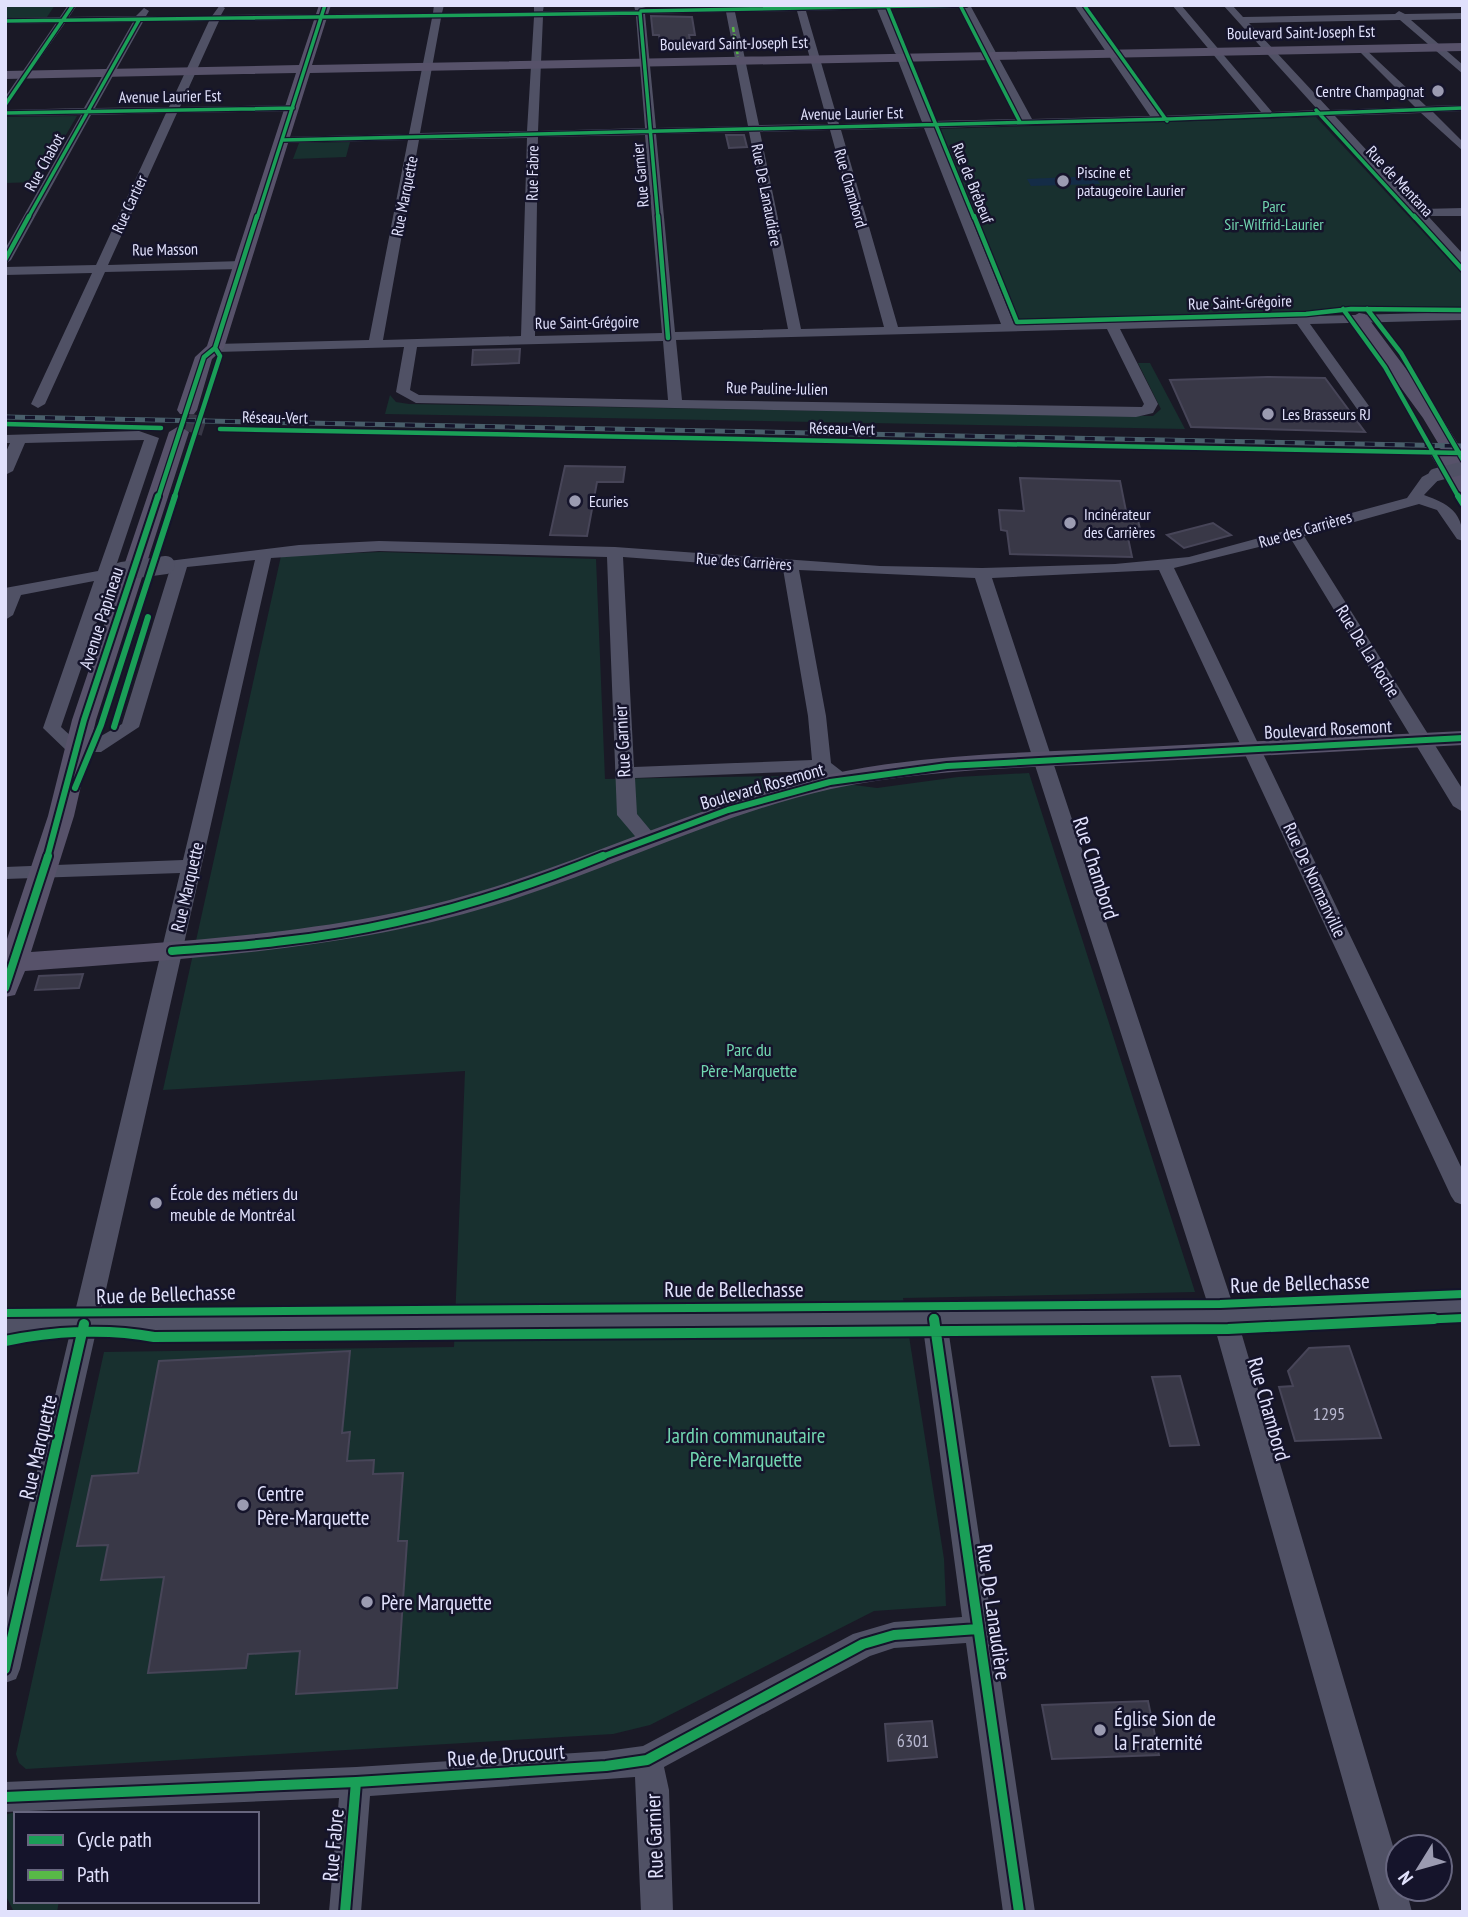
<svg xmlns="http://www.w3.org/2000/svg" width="1468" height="1917" viewBox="0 0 1468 1917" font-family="'PT Sans Narrow',sans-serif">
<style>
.green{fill:#18302f}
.water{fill:#142c47}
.building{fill:#393847;stroke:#474558;stroke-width:2}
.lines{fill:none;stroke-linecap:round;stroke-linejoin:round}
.major-tunnel{stroke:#383746;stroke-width:18;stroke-dasharray:18 9;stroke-linecap:butt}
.minor{fill:#505165;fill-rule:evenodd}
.major{fill:#57526a;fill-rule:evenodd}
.rail-casing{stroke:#495f6b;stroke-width:5}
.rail{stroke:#15142b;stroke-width:3.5;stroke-dasharray:10;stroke-linecap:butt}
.minor-bridge-far1{stroke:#505165;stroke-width:13}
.minor-bridge{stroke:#505165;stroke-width:18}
.quiet{stroke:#58b947;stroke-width:2.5;stroke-dasharray:5 2.5;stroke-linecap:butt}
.cycleway-far4-casing{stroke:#15142b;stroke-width:6}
.cycleway-far3-casing{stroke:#15142b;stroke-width:7}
.cycleway-far2-casing{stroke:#15142b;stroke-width:10}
.cycleway-far1-casing{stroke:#15142b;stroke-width:12}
.cycleway-casing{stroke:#15142b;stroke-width:14}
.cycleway-far4{stroke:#1a9f57;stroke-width:3.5}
.cycleway-far3{stroke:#1a9f57;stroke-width:4.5}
.cycleway-far2{stroke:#1a9f57;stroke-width:6}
.cycleway-far1{stroke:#1a9f57;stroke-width:8}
.cycleway{stroke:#1a9f57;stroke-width:10}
.poi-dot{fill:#9b9bb1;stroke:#15142b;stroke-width:2.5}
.labels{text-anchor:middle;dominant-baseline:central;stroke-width:5;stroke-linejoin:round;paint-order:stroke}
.far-street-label{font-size:16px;fill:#e1e1fc;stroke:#15142b}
.far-poi-label{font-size:16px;fill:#e1e1fc;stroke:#15142b;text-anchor:start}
.far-park-label{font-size:16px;fill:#72d7b1;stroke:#15142b}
.street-label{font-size:18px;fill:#e1e1fc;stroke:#15142b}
.park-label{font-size:18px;fill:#72d7b1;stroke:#15142b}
.poi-label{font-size:18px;fill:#e1e1fc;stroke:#15142b;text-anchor:start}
.near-number-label{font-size:18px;fill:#b7b7cf}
.near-street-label{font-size:21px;fill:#e1e1fc;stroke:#15142b}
.near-park-label{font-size:21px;fill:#72d7b1;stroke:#15142b}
.near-poi-label{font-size:21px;fill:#e1e1fc;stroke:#15142b;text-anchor:start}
</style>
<rect width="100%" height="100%" fill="#1a1926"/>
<path class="green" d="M5,5H55L47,17L5,18Z
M77,116L38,182L5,183L7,117Z
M1316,117L1463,275V307L1411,309L1368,306L1304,312L1019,320L940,129Z
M350,142L346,157L293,159L299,143Z
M1138,363H1150L1185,429L385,414L390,395L396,402L409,404L1153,416L1161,409Z
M381,552L596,559L605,779L785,776L877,788L958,777L1029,773L1195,1292L903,1298L944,1559L946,1606L874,1611L650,1725L613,1734L26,1769L19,1763L16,1754L104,1352L454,1347L465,1071L163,1090L281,556Z
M15,1812L18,1814H16V1901H59L57,1912H14L5,1894V1815Z"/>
<path class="water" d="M1095,176L1100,184L1031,186L1027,179Z"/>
<path class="building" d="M651,16L692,17L695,35H689L690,41L660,42L659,35H653Z
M726,135H744L747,147L729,148Z
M520,349L519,363L472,365L473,350Z
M1267,377L1325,378L1365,432L1191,427L1170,380Z
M565,466L625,467L623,482H597L587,536L550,535Z
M1020,478L1120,481L1127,516H1137L1141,533H1127L1132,557L1010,554L1007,531L1001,530L999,510L1024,511Z
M1213,523L1231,535L1184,548L1167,535Z
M83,974L79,988L35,990L39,976Z
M1349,1346L1381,1438L1295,1441L1279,1387L1293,1386L1288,1371L1309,1348Z
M350,1351L342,1433L350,1432L347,1461L374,1460L373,1474L403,1473L398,1541H407L397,1688L296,1694L300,1651L248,1654L246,1668L148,1673L164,1577L101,1580L108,1545L77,1546L92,1476L138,1473L159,1361Z
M1180,1376L1199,1445L1170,1446L1152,1377Z
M1148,1701L1159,1755L1052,1759L1042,1705Z
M932,1721L937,1757L888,1761L885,1724Z"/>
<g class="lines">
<path class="major-tunnel" d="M193,433L200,411"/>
<path class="minor" d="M68,5H77L69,17L136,16L144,8L149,11L146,16H212L220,5L225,8L221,15L433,13L434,5H444L442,13L534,12V5H544L543,11L635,10L634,5L646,8L970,5L1032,119L1150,116L1074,5H1083L1160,116L1261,112L1172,5H1181L1272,112L1318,110L1223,5H1232L1243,17L1395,14L1399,11L1405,14L1463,13V19L1411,20L1463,65V74L1400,20L1249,23L1330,110L1415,107L1359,51L1362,46L1426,106L1463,105V111L1433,112L1463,142V151L1421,113L1335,116L1421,209L1463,208V216H1428L1463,254V266L1324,116L935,128L1014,324L1463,312V320L1310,324L1369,406L1362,410L1357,409L1297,324L1120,329L1158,404L1153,413L1136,417L416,403L396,392L404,347L215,352L208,348L215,344L369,340L408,140L283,143L278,140L283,137L409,134L432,18L219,21L180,107L293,105L298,108L293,111L177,113L108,265L242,261L248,265L242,269L105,272L45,404L38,408L31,404L92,273L5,275V267L96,265L166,113L91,115L11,260L5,264V249L81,115L5,116V110L84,108L133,22L65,23L5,108V97L56,23L5,24V18L60,17ZM962,8L1021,119L933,121L886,9ZM877,9L895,53L899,56L897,58L922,122L839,124L806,11ZM797,11L828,124L759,125L735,12ZM726,12L748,126L656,128L645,14ZM636,16L645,128L538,131L543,17ZM534,17L527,131L420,133L441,18ZM209,21L169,107L95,108L143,22ZM924,128L1001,324L898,327L841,130ZM830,130L884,327L801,329L760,132ZM749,132L788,329L675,332L656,134ZM645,135L662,333L535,336L538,137ZM527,138L521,336L383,340L419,140ZM1107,329L1144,404L1142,407L682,400L676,340ZM663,341L668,400L419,395L410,390L417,347Z
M139,431L159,438L115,569L121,573L112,578L61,727L85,749L76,755L69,753L43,728L94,581L21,595L13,615L5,620V588L98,571L144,440L25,443L13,471L5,475V454L10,443H5V435Z
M1435,470L1443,475L1424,495C1449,504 1463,512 1463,541L1457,539L1437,510L1419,504L1304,536L1463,790V812L1453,806L1291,539L1174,568L1463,1171V1205L1455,1202L1451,1196L1159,570L992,578L1233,1305L1463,1297V1317L1239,1325L1398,1863V1889H1406L1412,1912H1380L1214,1325L948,1328L1035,1912H1003L966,1643L894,1648L870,1656L664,1767L669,1790L673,1912H641L635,1777L370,1796L361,1912H329L339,1798L5,1812V1782L356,1767L606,1751L643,1746L853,1634L894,1622L962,1617L923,1328L95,1336L20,1669L16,1679L5,1683V1606L69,1337H5V1317L74,1316L180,873L5,879V867L183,860L255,560L187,567L139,727L101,752H87L85,748L87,744L122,724L170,569L160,568V562L299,545L379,541L615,547L880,566L982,568L1115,564L1189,557L1407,498L1422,477ZM379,551L607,557L617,815L640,842L647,844L657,838L637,814L635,778L816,771L821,781L844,786L853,780L831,763L826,716L799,570L975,578L1208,1305L100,1316L271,558ZM623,557L783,569L808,716L812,760L634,767Z"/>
<path class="major" d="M319,5H331L312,65L1463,43V51L310,73L224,348L212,359L197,410L194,414H180L177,410L195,357L207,346L296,73L5,79V71L299,65Z
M1359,313L1365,314L1439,413L1463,452V500L1456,498L1430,454L1441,448L1423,418L1350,318Z
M179,426L189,432L96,720L74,816L31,952C186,940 344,935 494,887C606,851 712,801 827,775C917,755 1013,753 1104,749C1224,743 1343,737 1463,731V745C1343,751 1223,758 1102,764C1013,768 919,770 831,789C721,814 619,865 511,900C354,951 189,958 25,971L15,995L5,997V945L48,816L72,720L169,432Z"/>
<defs>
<path id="rail" d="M5,417L1463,446"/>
</defs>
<use href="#rail" class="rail-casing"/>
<use href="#rail" class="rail"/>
<path class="minor-bridge-far1" d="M1435,475L1463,468"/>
<path class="minor-bridge" d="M122,571L166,565"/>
<path class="quiet" d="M733,27L738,57"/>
<defs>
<path id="cycleway-far4" d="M887,5L974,218
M960,5L1020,122
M1084,5L1167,121
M641,11L966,5
M5,21L640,13L658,218
M5,105L73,5
M1316,110L1415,218
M5,113L293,108
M283,140L1170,119L1463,108
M28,218L139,20
M257,218L325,5"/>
<path id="cycleway-far3" d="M658,216L668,338
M974,216L1017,322
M1414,216L1463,270
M5,260L29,216
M1343,309L1385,367L1459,498
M1367,309L1401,353L1463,460
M1017,322L1306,314L1351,309L1463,310
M5,424L161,428
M220,429L1463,453
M158,498L204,357L215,348L257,216
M174,498L220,356L215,348"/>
<path id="cycleway-far2" d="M1458,496L1463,504
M114,727L148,617
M75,788L101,725L175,496
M47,858L84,720L158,496
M599,858L728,810L830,782L947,766L1463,738"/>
<path id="cycleway-far1" d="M172,951C209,948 247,946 284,941C392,929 503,897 603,856
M5,988L48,856
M5,1313L1220,1304L1463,1294
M934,1318V1321
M1396,1321L1463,1318"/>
<path id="cycleway" d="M934,1319L1019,1912
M5,1341C52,1331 107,1328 154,1337L1228,1329L1434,1319
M5,1669L84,1324
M5,1797L356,1782L606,1766L647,1760L863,1644L894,1635L978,1629
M345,1912L356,1782"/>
</defs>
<use href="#cycleway-far4" class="cycleway-far4-casing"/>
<use href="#cycleway-far3" class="cycleway-far3-casing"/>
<use href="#cycleway-far2" class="cycleway-far2-casing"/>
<use href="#cycleway-far1" class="cycleway-far1-casing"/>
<use href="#cycleway" class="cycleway-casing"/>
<use href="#cycleway-far4" class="cycleway-far4"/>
<use href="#cycleway-far3" class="cycleway-far3"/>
<use href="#cycleway-far2" class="cycleway-far2"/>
<use href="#cycleway-far1" class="cycleway-far1"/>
<use href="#cycleway" class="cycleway"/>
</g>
<g class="poi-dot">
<circle cx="1438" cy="91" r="7"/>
<circle cx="1063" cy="181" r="7"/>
<circle cx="1268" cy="414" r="7"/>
<circle cx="575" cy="501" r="7"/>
<circle cx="1070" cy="523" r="7"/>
<circle cx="156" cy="1203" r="7"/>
<circle cx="243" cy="1505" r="7"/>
<circle cx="367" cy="1602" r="7"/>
<circle cx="1100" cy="1730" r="7"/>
</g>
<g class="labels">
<g class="far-street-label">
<text transform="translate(1301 32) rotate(-1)">Boulevard Saint-Joseph Est</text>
<text transform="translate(734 43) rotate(-1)">Boulevard Saint-Joseph Est</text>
<text transform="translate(170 96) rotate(-1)">Avenue Laurier Est</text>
<text transform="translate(852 113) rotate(-1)">Avenue Laurier Est</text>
<text transform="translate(44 162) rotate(-61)">Rue Chabot</text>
<text transform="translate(532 173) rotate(-89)">Rue Fabre</text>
<text transform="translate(640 175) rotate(-95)">Rue Garnier</text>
<text transform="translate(1400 181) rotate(47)">Rue de Mentana</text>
<text transform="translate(973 183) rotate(68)">Rue de Brébeuf</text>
<text transform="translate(851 188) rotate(74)">Rue Chambord</text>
<text transform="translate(767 195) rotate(79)">Rue De Lanaudière</text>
<text transform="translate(404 196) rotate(-79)">Rue Marquette</text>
<text transform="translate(129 204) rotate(-65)">Rue Cartier</text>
<text transform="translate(165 249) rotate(-1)">Rue Masson</text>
<text transform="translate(1240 302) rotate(-2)">Rue Saint-Grégoire</text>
<text transform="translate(587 322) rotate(-1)">Rue Saint-Grégoire</text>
<text transform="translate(777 388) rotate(1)">Rue Pauline-Julien</text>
<text transform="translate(275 417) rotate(1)">Réseau-Vert</text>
<text transform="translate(842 428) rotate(1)">Réseau-Vert</text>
<text transform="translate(1305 529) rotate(-16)">Rue des Carrières</text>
<text transform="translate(744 561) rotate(4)">Rue des Carrières</text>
</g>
<g class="far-poi-label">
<text x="1424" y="91" text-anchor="end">Centre Champagnat</text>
<text x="1077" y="172">Piscine et<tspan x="1077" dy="18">pataugeoire Laurier</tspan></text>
<text x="1282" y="414">Les Brasseurs RJ</text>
<text x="589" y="501">Ecuries</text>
<text x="1084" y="514">Incinérateur<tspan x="1084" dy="18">des Carrières</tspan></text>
</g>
<g class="far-park-label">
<text x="1274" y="206">Parc<tspan x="1274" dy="18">Sir-Wilfrid-Laurier</tspan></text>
</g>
<g class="street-label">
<text transform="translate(101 618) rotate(-72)">Avenue Papineau</text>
<text transform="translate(1368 651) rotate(58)">Rue De La Roche</text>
<text transform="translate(1328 729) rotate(-3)">Boulevard Rosemont</text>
<text transform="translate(622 741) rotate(-93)">Rue Garnier</text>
<text transform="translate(762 786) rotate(-16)">Boulevard Rosemont</text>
<text transform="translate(1315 880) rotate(65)">Rue De Normanville</text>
<text transform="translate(187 887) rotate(-77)">Rue Marquette</text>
</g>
<g class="park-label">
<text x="749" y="1049">Parc du<tspan x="749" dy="21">Père-Marquette</tspan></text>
</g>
<g class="poi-label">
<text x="170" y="1193">École des métiers du<tspan x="170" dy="21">meuble de Montréal</tspan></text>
</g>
<g class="near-number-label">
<text x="1329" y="1413">1295</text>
<text x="913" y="1740">6301</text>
</g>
<g class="near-street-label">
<text transform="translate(1096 868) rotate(72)">Rue Chambord</text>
<text transform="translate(1300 1283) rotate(-2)">Rue de Bellechasse</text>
<text x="734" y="1289">Rue de Bellechasse</text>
<text transform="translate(166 1294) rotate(-2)">Rue de Bellechasse</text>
<text transform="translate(1269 1409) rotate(74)">Rue Chambord</text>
<text transform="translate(38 1447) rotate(-77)">Rue Marquette</text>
<text transform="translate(994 1612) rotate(82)">Rue De Lanaudière</text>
<text transform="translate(506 1755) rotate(-4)">Rue de Drucourt</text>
<text transform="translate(654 1836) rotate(-92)">Rue Garnier</text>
<text transform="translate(333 1845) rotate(-85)">Rue Fabre</text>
</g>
<g class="near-park-label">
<text x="746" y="1435">Jardin communautaire<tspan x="746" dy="24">Père-Marquette</tspan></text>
</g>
<g class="near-poi-label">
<text x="257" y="1493">Centre<tspan x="257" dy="24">Père-Marquette</tspan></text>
<text x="381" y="1602">Père Marquette</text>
<text x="1114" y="1718">Église Sion de<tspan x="1114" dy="24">la Fraternité</tspan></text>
</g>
</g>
<rect width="1468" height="1917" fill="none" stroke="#e1e1fc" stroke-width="14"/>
<rect x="14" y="1812" width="245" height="91" fill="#15142b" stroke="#67667f" stroke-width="2"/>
<rect x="28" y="1835" width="35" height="10" fill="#1a9f57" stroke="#67667f" stroke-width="2"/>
<text x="77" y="1847" font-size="21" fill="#e1e1fc">Cycle path</text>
<rect x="28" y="1870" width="35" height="10" fill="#58b947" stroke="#67667f" stroke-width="2"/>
<text x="77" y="1882" font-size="21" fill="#e1e1fc">Path</text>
<g transform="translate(1419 1868) rotate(233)"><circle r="33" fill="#15142b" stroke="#67667f" stroke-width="2"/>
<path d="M0-5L12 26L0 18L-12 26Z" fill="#9b9bb1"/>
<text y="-10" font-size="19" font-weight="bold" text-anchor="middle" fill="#e1e1fc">N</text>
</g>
</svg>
